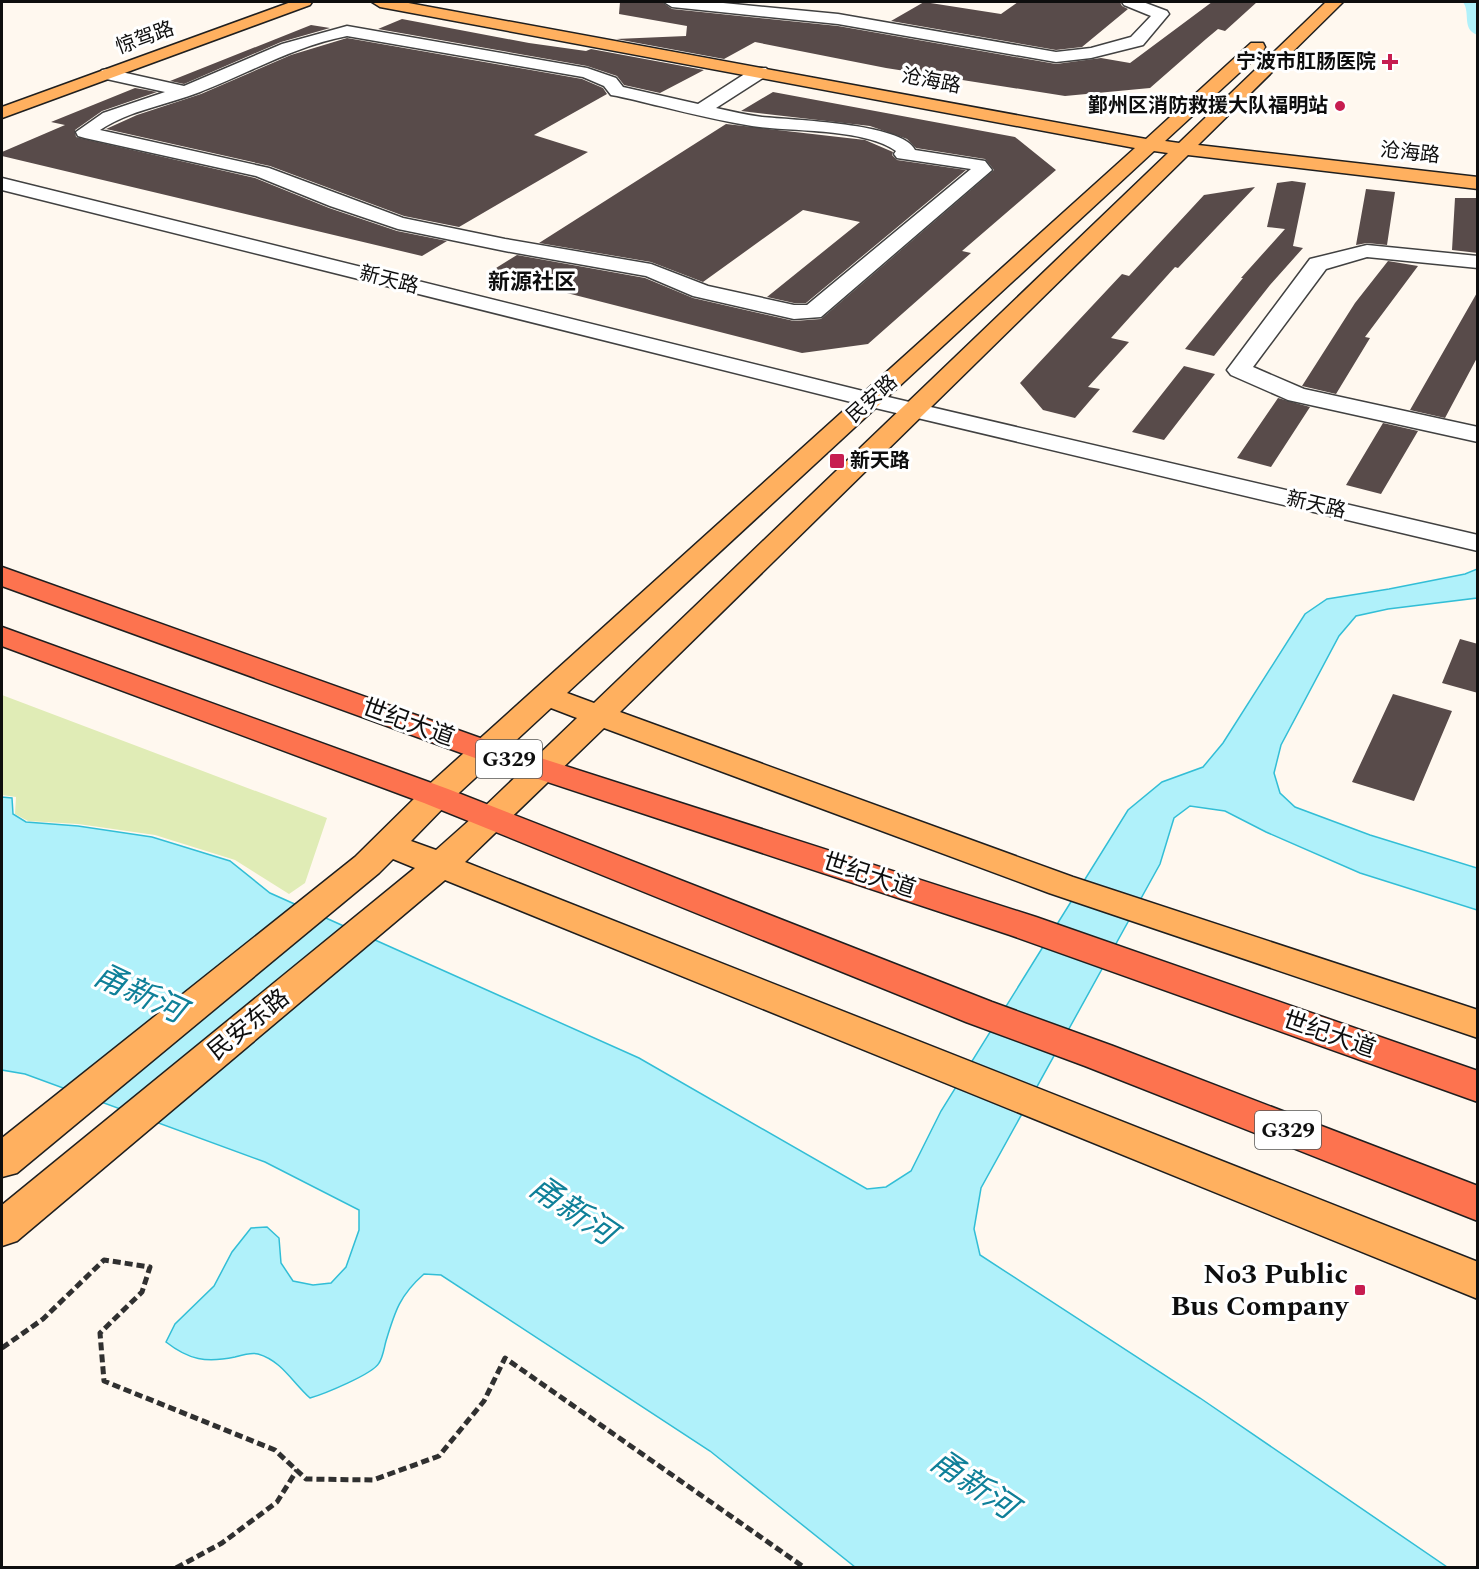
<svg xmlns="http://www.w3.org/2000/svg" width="1479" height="1569" viewBox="0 0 1479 1569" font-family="Spectral,'Noto Sans SC',serif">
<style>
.green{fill:#e0ecb6}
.water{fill:#b0f1fa;stroke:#32bed6;stroke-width:1.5}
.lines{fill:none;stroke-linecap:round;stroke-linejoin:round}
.canal{fill:#b0f1fa;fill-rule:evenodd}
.building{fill:#584b4a}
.minor-casing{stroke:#414141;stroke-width:3}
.major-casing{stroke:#1f1f1f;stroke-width:3}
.highway-casing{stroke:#1f1f1f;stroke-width:3}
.path{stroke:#303030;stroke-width:5;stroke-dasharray:8 4;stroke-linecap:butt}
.minor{fill:#fff;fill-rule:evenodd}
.major{fill:#ffb05f;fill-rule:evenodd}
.highway{fill:#fd734f;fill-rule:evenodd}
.poi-dot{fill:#c71d50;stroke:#fff;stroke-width:2}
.labels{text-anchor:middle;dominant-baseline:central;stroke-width:6;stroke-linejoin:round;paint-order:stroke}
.far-street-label{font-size:20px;fill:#0e0e0e;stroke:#fff}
.far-poi-label{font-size:20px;font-weight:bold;fill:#0e0e0e;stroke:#fff;text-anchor:end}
.far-quarter-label{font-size:22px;font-weight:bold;fill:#0e0e0e;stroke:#fff}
.shield{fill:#fff;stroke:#565656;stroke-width:1.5}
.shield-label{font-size:22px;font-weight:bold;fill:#0e0e0e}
.street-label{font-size:24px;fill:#0e0e0e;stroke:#fff}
.near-poi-label{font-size:28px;font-weight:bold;fill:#0e0e0e;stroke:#fff;text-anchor:end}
.near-water-label{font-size:32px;font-style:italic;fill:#0f8099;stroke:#fff}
</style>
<rect width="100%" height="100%" fill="#fff8ef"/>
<path class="green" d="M2,695L327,818L305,883L289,894L235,860L155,835L78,824L28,821L15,814L16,797L2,795Z"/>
<path class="water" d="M1477,569V598L1388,609L1356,616L1339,636L1281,745L1274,773L1280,793L1295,807L1370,835L1477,868V910L1360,873L1266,832L1225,811L1190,806L1174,818L1160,864L981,1188L974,1229L980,1255L1200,1398L1447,1567H855L710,1451L441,1275L424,1274C400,1295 395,1311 386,1341C384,1348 383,1357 379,1363C373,1374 324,1394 310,1398C292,1382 282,1361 258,1354C251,1352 242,1355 235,1357C206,1363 189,1360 166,1342L175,1324L214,1286L232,1252L251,1228L267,1227L279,1238L281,1263L293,1281L313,1285L331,1283L346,1267L359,1230V1210L265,1162L25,1074L2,1070V797L12,798L13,814L26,822L78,826L152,837L230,861L270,893L639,1058L867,1189L886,1187L911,1171L941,1111L1128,810L1162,782L1203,767L1223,743L1305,614L1327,599L1389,589L1465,574Z"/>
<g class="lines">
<path class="canal" d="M1463,2H1478V35C1461,30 1471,13 1463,2Z"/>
</g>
<path class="building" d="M620,2H662L672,9L838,26L1056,64L1101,58L1130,63L1212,2H1257L1225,31L1218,29L1206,39L1150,88L1065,96L886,68L755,42L724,59L616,39L686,36L687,26L619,14Z
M924,2L1001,14L1018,2H1120L1122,6L1128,9L1082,47L1056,50L891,21Z
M402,19L529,43L586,51L591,49L704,70L660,93L624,85L617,76L587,66L378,29Z
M311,25L330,28L281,42L184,84L170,81Z
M347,38L582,79L603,88L607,94L534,135L588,152L459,227L404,216L270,166L106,129L137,115L201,94L291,55Z
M135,88L157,92L102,111L75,130L76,137L255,178L329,208L397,231L447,241L422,256L2,156V152L65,125L51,122Z
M773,92L1015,137L1056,170L962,251L971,253L868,344L802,353L488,273L517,255L645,278L693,298L794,321L821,319L994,170L985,159L916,148L907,139L870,126L741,111Z
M726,124L865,140L893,152L892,155L897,160L966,170L806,303H794L767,297L860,222L803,210L703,282L651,262L539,243Z
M1292,181L1306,183L1293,246L1303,248L1270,285L1214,356L1185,349L1243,278H1241L1285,229L1267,227L1277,183Z
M1255,187L1178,268L1175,267L1111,338L1129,342L1088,387L1100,389L1075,418L1043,410L1020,383L1122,274L1129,276L1204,195Z
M1366,189L1395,192L1387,245L1367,243L1356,245Z
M1455,198H1478V253L1452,250Z
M1388,261L1418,266L1365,337L1370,338L1336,394L1302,386L1355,303Z
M1478,291V356L1445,418L1410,410Z
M1184,366L1215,374L1164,440L1132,432Z
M1278,398L1310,407L1271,467L1237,458Z
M1383,423L1418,431L1381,494L1346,485Z
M1460,639L1478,644V693L1442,683Z
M1393,694L1452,711L1414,801L1352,782Z"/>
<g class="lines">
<defs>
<path id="minor" d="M664,2H713L838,14L1056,52L1091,48L1131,37L1151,16L1124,5L1122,2H1143L1167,11L1169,14L1143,45L1091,58L1056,62L838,24L672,7Z
M347,26L587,68L616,78L623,87L698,104L754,68H766L769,72L766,76L716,108C731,111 746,115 762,117C791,120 903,123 915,150L985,161L992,170L821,317L794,319L693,296L646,276L505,251L398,229L330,206L256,176L85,138L78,136L76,132L103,113L165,92L102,78L99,74L102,70L108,69L184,86L282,44ZM347,36L583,77L604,86L611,95L617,96C662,106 707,119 752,126C791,132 864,128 896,151L894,154L897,158L971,169L807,305H794L708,286L651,264L505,239L403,218L269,168L100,130C130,110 167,105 200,92C249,73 295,46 347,36Z
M2,178L871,393L1478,535V551L871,407L2,190Z
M1367,245L1478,256V268L1367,257L1326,269L1253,367L1304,389L1478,427V442L1288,400L1231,375L1227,370L1310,259Z"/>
<path id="major" d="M291,2H312L310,5L2,118V107Z
M372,2H403L1146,139L1251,43H1263L1265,47L1263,51L1165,141L1179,143L1326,2H1343L1198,145L1478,177V189L1188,155L620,712L1073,877L1478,1010V1038L1049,893L604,728L465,862L1478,1262V1299L445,880L17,1241L2,1246V1205L415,868L393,859L379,873L17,1173L2,1177V1138L355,857L424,789L1135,148L380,7ZM1154,151L1168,153L594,703L567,693ZM551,708L577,718L481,810L436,850L411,841L448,803Z"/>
<path id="highway" d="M2,567L497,744L1036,917L1478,1071V1102L1010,935L475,758L2,586Z
M2,627L448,789L992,1002L1113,1046L1478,1186V1221L1085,1066L966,1022L424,803L2,646Z"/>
</defs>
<use href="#minor" class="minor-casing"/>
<use href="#major" class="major-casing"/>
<use href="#highway" class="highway-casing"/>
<path class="path" d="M2,1348L43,1319L104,1260L150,1267L142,1292L100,1333L104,1381L275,1450L306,1479L373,1480L439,1456L484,1401L505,1358L805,1568
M176,1568L222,1543L277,1502L297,1470"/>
<use href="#minor" class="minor"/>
<use href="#major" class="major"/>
<use href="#highway" class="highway"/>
</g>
<g class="poi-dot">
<path d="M1387 53h6v6h6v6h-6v6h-6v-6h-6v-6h6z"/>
<circle cx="1340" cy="106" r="6"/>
<rect x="829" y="453" width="16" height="16" rx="3"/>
<rect x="1354" y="1284" width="12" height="12" rx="3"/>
</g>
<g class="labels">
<g class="far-street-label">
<text transform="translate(145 38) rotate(-20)">惊驾路</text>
<text transform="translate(931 81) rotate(11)">沧海路</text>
<text transform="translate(1410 153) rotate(6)">沧海路</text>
<text transform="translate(389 280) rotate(14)">新天路</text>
<text transform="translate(872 399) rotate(-42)">民安路</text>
<text transform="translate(1316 505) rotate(13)">新天路</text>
</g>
<g class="far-poi-label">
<text x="1376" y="62">宁波市肛肠医院</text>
<text x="1328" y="106">鄞州区消防救援大队福明站</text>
<text x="850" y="461" text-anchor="start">新天路</text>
</g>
<g class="far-quarter-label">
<text x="532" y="282">新源社区</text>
</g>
<g class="shield">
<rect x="476" y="740" width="66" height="38" rx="4.5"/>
<rect x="1255" y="1111" width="66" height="38" rx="4.5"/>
</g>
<g class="shield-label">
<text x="509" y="759">G329</text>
<text x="1288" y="1130">G329</text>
</g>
<g class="street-label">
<text transform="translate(408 723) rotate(20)">世纪大道</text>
<text transform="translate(869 876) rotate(18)">世纪大道</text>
<text transform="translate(249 1025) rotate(-39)">民安东路</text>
<text transform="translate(1329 1035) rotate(19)">世纪大道</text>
</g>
<g class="near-poi-label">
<text x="1348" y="1274">No3 Public<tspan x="1348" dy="32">Bus Company</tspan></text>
</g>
<g class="near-water-label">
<text transform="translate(139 994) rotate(25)">甬新河</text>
<text transform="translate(572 1211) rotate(34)">甬新河</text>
<text transform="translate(973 1485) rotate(34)">甬新河</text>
</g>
</g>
<rect width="1479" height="1569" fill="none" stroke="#0e0e0e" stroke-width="6"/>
</svg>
